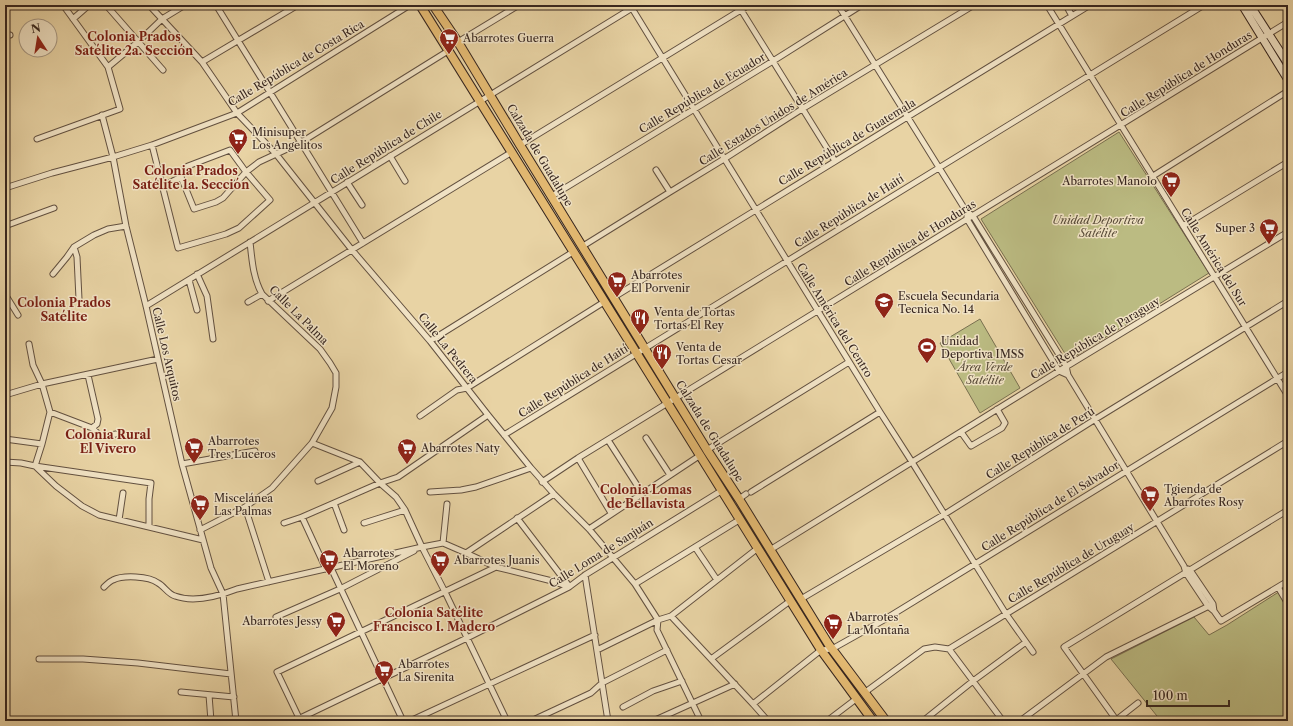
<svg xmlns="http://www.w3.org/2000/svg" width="1293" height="726" viewBox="0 0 1293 726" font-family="'Libre Caslon Text',serif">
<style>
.green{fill:#bbbb82;stroke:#797050}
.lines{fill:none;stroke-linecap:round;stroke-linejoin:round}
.street-casing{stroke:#635140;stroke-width:7}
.secondary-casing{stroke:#37261f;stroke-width:9}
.primary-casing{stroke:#37261f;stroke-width:10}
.street{stroke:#f0e2c4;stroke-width:5}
.secondary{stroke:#f0e2c4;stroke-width:7}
.primary{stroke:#e4ba72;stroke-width:8}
.labels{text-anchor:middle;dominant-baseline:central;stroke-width:3;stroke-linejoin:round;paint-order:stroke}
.poi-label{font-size:11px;fill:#37261f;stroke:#f0e2c4;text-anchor:start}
.street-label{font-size:11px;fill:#37261f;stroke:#f0e2c4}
.park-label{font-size:11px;font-style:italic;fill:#584b38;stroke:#f0e2c4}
.neighbourhood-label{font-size:12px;font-weight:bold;fill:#7a1f14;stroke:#f0e2c4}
</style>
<rect width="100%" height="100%" fill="#e8d3a4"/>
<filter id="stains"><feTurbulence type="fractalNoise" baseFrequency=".005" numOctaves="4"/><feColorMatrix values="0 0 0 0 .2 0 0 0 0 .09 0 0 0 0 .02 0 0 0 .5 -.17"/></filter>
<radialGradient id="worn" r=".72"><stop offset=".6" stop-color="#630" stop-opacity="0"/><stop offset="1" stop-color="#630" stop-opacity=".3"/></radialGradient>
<path class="green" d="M1119,132L1209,273L1069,360L981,219Z
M980,319L1020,388L980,413L940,343Z
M1288,586V721H1161L1111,659L1194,617L1209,635L1227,625Z"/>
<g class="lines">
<defs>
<path id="street" d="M106,5L163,70
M149,5L202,62L237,113L276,154L352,250L430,341L488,415L531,468L554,494L589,529L635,584L658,620L657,630L701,721
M216,5L363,243
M630,5L880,412L912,462L1006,614L1033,652
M738,5L835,161
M838,5L966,211L973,216L1066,366L1068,375L1184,566L1186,573L1208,606L1214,611
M1047,5L1288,396
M1066,5L1072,16
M73,19L89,5
M5,36L10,35
M458,42L519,5
M202,62L298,5
M108,67L138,42L162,19L185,5
M102,115L113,157L126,226L146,306L182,464L211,568L223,594L236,721
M37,139L120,109L108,67L63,5
M152,145L178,248L226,234L239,228L270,200L246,172L230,150L188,166L183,170L181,177L194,209L216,202L223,198L246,172L259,162L300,143L448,51
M520,145L749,5
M390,156L405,181
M656,170L670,192
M1153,176L1288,91
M347,182L362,205
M163,186L181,177
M5,188L52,173L113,157L152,145L237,113L410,5
M552,196L773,61L862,5
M967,216V219L1059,371L1068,375
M5,226L54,208
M1183,226L1288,162
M583,246L670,192L724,159L802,109L974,5
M74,247L77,257L79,299
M53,274L67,257L74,247L94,235L108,229L126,226
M197,274L207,296L213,339
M189,280L197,310
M5,294L18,315
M614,297L1090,5
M268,301L512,152
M248,302L262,294
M146,306L637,5
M430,341L573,252
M29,344L33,365L42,384L50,412L42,444L35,466L151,483L149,499V527
M88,375L98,419L97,424L92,428
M5,395L42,384L158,359
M50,412L92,428L101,436H105L116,434
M420,416L457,390L467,388L604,302
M961,432L971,446L1002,428L1005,423L997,409
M504,435L1204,5
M646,438L670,475
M5,439L42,444
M608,440L642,493
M312,443L360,462L380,483L396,497L405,510L422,547L445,592L507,721
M707,450L849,362
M578,458L611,513
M5,462L21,463L35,466L56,486L82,506L99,515L203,540
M182,464L255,451
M318,481L360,462
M542,482L578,458L1288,22
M430,492L461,490L476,487L531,468
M751,492L880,412
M739,499L746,494
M334,503L344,530
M245,507L269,582
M302,517L326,569
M517,518L569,586
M119,520L123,493
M284,523L302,517L380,483L398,477L488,415
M364,523L405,510
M589,529L699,456
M200,530L245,507L272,488L312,443L332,408L336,387V373L330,363L320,349L262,294C253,278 252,260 250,242
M443,543L447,504
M695,547L717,580
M770,550L1059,371L1288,232
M466,553L554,494
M331,568L403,721
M1188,569L1190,570L1213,604L1214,611L1221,621L1288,581
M585,575L608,721
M635,584L739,520
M104,587C106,585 110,581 113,580C123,575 149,576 158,583C164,586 168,594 175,596C194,603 219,596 237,589L422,547L443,543L466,553L496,567L552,581L569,587
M1278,587L1288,604
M801,599L945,514L1094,420L1288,301
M671,616L753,704L768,721
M276,617L340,589L414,551
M949,649L1003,721
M597,650L658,620L671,616L758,548
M39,659H83L138,663L231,674
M711,659L790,601
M181,692L234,697
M864,693L924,649L935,647L949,649L1288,441
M209,695L211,721
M753,704L821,650L832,649L882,621L1288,372
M623,707L653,691L682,681
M300,720L277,672L496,567
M294,721L467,638L569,587L585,575L721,491
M410,721L595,635
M531,721L591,693L602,683L667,650
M653,721L735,684
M827,721L856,699
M923,721L973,681L1026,642
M1020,721L1106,657L1213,604
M1115,721L1138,703
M1117,721L1064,647L1288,510"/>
<path id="secondary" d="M1242,5L1288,80
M1250,5L1288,64"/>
<path id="primary" d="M420,5L821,650L873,721
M433,5L458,42L520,145L707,450L739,499L829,645L886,721"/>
</defs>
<use href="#street" class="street-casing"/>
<use href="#secondary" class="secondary-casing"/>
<use href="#primary" class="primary-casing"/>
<use href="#street" class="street"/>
<use href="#secondary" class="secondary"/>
<use href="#primary" class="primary"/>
</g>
<defs>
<symbol id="supermarket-pin" viewBox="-11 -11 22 30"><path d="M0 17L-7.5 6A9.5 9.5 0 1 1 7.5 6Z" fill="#8f2418" stroke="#f0e2c4"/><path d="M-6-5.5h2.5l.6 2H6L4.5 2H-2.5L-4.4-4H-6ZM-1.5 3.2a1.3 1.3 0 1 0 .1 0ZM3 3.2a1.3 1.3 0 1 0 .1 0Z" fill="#fff"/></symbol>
<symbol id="school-pin" viewBox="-11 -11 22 30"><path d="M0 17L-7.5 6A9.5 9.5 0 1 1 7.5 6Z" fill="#8f2418" stroke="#f0e2c4"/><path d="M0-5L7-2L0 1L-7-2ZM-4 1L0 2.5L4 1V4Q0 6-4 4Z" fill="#fff"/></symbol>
<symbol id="restaurant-pin" viewBox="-11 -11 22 30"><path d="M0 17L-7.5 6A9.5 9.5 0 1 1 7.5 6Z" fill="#8f2418" stroke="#f0e2c4"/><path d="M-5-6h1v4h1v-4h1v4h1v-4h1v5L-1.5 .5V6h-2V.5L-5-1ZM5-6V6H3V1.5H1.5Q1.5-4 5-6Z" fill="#fff"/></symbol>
<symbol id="stadium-pin" viewBox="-11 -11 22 30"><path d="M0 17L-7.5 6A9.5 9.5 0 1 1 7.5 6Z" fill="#8f2418" stroke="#f0e2c4"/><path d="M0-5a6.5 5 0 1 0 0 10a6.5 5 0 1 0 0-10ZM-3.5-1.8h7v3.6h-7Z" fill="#fff"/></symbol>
</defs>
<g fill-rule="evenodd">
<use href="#supermarket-pin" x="438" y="27" width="22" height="30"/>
<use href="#supermarket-pin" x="227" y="127" width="22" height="30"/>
<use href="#supermarket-pin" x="1160" y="170" width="22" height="30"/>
<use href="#supermarket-pin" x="1258" y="217" width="22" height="30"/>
<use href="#supermarket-pin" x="606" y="270" width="22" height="30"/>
<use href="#school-pin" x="873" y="291" width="22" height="30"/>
<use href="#restaurant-pin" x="629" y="307" width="22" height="30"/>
<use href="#stadium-pin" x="916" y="336" width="22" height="30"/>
<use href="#restaurant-pin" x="651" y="342" width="22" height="30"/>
<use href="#supermarket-pin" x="183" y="436" width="22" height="30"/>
<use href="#supermarket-pin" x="396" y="437" width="22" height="30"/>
<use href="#supermarket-pin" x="1139" y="484" width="22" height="30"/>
<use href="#supermarket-pin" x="189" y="493" width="22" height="30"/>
<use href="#supermarket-pin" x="318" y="548" width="22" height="30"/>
<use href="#supermarket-pin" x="429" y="549" width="22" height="30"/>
<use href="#supermarket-pin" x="325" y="610" width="22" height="30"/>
<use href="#supermarket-pin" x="822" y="612" width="22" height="30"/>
<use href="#supermarket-pin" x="373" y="659" width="22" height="30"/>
</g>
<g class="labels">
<g class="poi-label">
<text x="463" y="38">Abarrotes Guerra</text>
<text x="252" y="132">Minisuper<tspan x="252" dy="13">Los Angelitos</tspan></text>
<text x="1157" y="181" text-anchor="end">Abarrotes Manolo</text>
<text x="1255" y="228" text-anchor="end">Super 3</text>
<text x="631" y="275">Abarrotes<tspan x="631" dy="13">El Porvenir</tspan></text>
<text x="898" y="296">Escuela Secundaria<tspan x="898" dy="13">Tecnica No. 14</tspan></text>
<text x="654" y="312">Venta de Tortas<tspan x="654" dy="13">Tortas El Rey</tspan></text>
<text x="941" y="341">Unidad<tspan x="941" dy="13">Deportiva IMSS</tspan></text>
<text x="676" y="347">Venta de<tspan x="676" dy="13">Tortas Cesar</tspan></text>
<text x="208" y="441">Abarrotes<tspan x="208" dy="13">Tres Luceros</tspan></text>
<text x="421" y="448">Abarrotes Naty</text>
<text x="1164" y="489">Tgienda de<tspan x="1164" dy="13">Abarrotes Rosy</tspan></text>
<text x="214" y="498">Miscelánea<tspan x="214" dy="13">Las Palmas</tspan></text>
<text x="343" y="553">Abarrotes<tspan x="343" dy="13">El Moreno</tspan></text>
<text x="454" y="560">Abarrotes Juanis</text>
<text x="847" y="617">Abarrotes<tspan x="847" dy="13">La Montaña</tspan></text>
<text x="322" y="621" text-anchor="end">Abarrotes Jessy</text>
<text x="398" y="664">Abarrotes<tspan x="398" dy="13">La Sirenita</tspan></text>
</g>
<g class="street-label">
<text transform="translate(296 63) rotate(-31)">Calle República de Costa Rica</text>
<text transform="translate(1186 74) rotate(-32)">Calle República de Honduras</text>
<text transform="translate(702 93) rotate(-31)">Calle República de Ecuador</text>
<text transform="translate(773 117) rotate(-32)">Calle Estados Unidos de América</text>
<text transform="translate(847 142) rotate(-31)">Calle República de Guatemala</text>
<text transform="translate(386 147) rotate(-32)">Calle República de Chile</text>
<text transform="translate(540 155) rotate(59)">Calzada de Guadalupe</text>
<text transform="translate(849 211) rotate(-32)">Calle República de Haití</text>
<text transform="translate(910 243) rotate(-32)">Calle República de Honduras</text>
<text transform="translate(1214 257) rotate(58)">Calle América del Sur</text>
<text transform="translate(299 315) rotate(45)">Calle La Palma</text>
<text transform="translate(835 320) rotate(58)">Calle América del Centro</text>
<text transform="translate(1095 338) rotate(-31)">Calle República de Paraguay</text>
<text transform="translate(448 348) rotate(51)">Calle La Pedrera</text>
<text transform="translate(167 354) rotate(77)">Calle Los Arquitos</text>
<text transform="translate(573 381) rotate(-32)">Calle República de Haití</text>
<text transform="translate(710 431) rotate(58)">Calzada de Guadalupe</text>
<text transform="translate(1040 443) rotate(-32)">Calle República de Perú</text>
<text transform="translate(1050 506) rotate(-32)">Calle República de El Salvador</text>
<text transform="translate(601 553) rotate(-32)">Calle Loma de Sanjuán</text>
<text transform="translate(1071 563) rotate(-31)">Calle República de Uruguay</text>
</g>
<g class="park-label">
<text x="1098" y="220">Unidad Deportiva<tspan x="1098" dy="13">Satélite</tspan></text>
<text x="985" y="367">Área Verde<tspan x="985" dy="13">Satélite</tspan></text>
</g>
<g class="neighbourhood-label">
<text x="134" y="36">Colonia Prados<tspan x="134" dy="14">Satélite 2a. Sección</tspan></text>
<text x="191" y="170">Colonia Prados<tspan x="191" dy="14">Satélite 1a. Sección</tspan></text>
<text x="64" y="302">Colonia Prados<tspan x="64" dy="14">Satélite</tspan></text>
<text x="108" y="434">Colonia Rural<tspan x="108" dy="14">El Vivero</tspan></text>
<text x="646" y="489">Colonia Lomas<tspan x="646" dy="14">de Bellavista</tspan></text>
<text x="434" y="612">Colonia Satélite<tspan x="434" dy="14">Francisco I. Madero</tspan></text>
</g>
</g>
<rect width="1293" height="726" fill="none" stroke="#e8d3a4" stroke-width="20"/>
<rect x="6" y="6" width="1281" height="714" fill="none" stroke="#37261f" stroke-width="2"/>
<rect x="10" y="10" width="1273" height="706" fill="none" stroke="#37261f"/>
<g transform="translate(38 38) rotate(348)"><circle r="19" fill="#f0e2c4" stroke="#a69782"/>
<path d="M0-3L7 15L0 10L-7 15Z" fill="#8f2418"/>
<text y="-6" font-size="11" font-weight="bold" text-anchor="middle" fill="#37261f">N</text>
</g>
<path d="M1147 700v6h82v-6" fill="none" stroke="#37261f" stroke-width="2"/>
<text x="1153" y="700" font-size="12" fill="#37261f" stroke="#f0e2c4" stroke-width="3" paint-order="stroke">100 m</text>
<rect width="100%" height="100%" filter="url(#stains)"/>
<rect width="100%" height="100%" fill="url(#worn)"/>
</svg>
